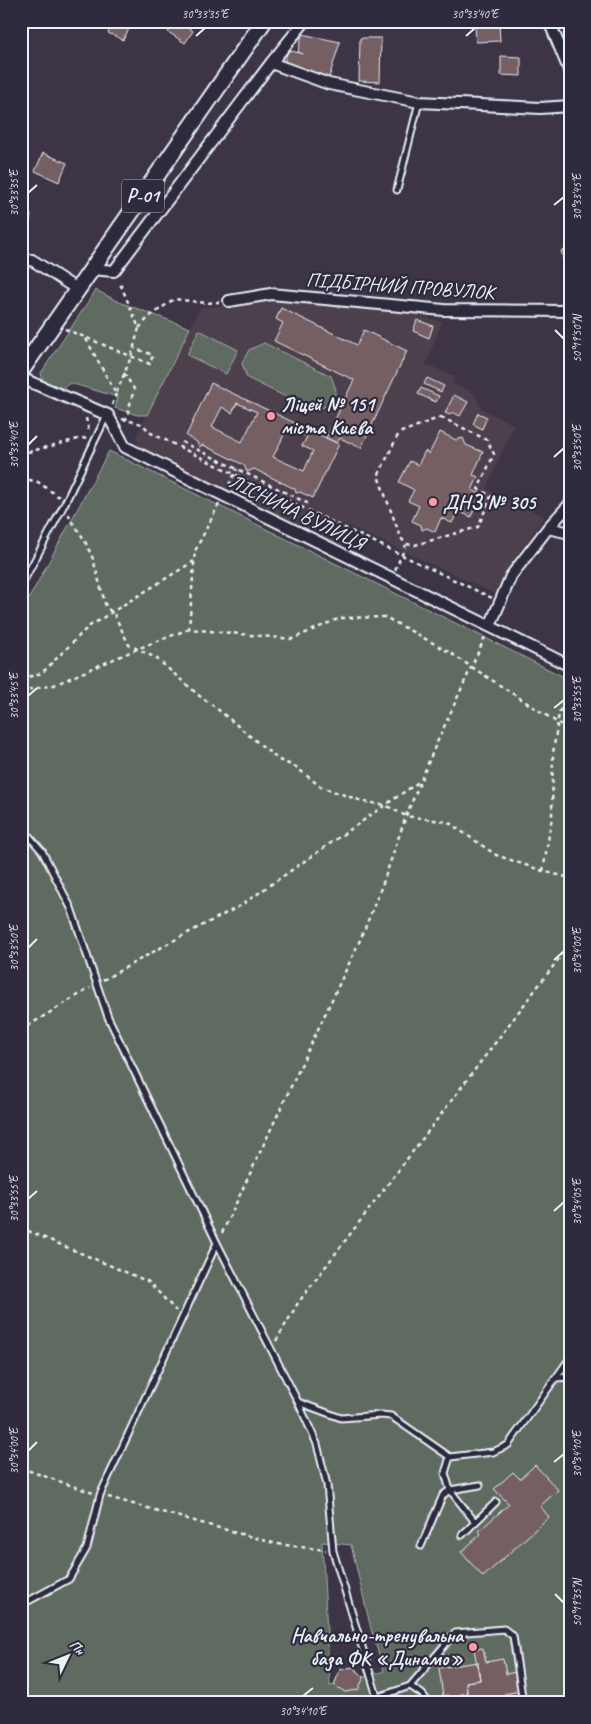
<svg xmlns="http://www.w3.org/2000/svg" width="591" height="1724" viewBox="0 0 591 1724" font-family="Caveat,sans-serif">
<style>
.built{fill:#4e414e}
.green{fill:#5f6b60;stroke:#a4aeac;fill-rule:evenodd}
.water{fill:#4f5f79;stroke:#8c99ac}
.building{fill:#755e64;stroke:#e8f1f8;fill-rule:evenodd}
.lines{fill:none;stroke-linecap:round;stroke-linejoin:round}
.service-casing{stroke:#e8f1f8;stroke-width:9}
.minor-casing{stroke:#e8f1f8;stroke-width:14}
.primary-casing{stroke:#e8f1f8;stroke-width:19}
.path{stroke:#e8f1f8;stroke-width:2.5;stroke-dasharray:4 4;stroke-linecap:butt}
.service{stroke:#2f2a3d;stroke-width:5}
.minor{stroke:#2f2a3d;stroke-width:10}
.primary{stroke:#2f2a3d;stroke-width:15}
.ticks{fill:none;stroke:#e8f1f8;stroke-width:2}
.poi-dot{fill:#ff9aa2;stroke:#2f2a3d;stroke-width:2}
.labels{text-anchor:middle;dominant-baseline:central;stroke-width:4.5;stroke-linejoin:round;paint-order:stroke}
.shield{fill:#2f2a3d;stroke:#b0b5c0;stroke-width:1}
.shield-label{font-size:19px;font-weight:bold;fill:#e8f1f8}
.street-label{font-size:20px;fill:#e8f1f8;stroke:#2f2a3d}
.poi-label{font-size:20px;font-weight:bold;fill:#e8f1f8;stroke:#2f2a3d;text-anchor:start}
.neatline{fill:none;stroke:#e8f1f8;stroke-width:2}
.ticks-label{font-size:12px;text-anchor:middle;fill:#e8f1f8}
</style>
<rect width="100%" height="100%" fill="#3d3445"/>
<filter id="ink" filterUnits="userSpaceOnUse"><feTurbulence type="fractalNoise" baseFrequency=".02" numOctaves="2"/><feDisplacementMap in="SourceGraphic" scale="10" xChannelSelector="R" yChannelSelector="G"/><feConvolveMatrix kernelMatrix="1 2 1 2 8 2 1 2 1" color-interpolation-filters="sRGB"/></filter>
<g filter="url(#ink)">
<path class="built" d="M275,301L406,312L442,322L426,364L455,377L452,383L474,393L481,408L514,425L486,489L544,517L513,561L498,595L344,524L308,529L139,448L136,437L200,308Z"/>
<path class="green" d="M96,290L119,302L190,328L147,415H137L115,408L118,397L70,383L61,389L43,381L41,373Z
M199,330L238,350L226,374L187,355Z
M264,343L331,376L336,390L332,403L315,411L247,378L242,363L249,350Z
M109,451L570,680V1664L564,1684L568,1703H21V613ZM322,1542L351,1545L371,1629L384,1671L364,1677L353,1667L340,1670L334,1685L330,1686Z"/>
<path class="water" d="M570,1664V1703H568L564,1684Z"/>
<path class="building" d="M175,21H180L193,31L185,43L168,32Z
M114,22L129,29L123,40L108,33Z
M499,23L500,41L476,42L475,25Z
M302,34L340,42L328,81L319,79L320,74L284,63L288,50L303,54L298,52Z
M360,38H381L380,82L359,81Z
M501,56L521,57V76L501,75Z
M43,153L67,163L59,182L35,171Z
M21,212L31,215L27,236L21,234Z
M570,249V277H568L561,251Z
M281,308L357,345L364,330L407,351L361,448L340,438L337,443L326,438L354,380L274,341L283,323L276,319Z
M417,320L433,326L429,338L413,331Z
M427,378L444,386L441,392L424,384Z
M211,383L339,444L313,498L300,492L296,493L295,489L254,469L247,472L244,465L203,445L199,447L197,442L186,436ZM237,403L257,412L242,442L212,427L222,407L232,413ZM288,427L307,437L302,446L313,451L304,471L273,457Z
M421,388L439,396L436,402L418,394Z
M454,395L468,402L460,416L452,412L450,415L445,413Z
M478,413L487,417L482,429L473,424Z
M440,432L456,440L463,438L466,445L483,452L473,475L478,477L472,490L481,494L471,517L458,511L452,523L441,518L435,532L427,528L422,530L421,525L412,521L419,506L408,501L414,490L399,482L410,461L418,465L425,451L429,454Z
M535,1465L558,1490L540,1506L549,1517L483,1577L461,1552L481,1534L479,1531L509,1504L494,1489L513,1472L520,1479Z
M483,1648L486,1662L503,1659L506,1674L516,1672L520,1691L504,1694L506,1703H483V1698L470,1701L467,1693L466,1682L480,1680L474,1649Z
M478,1662L480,1680L466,1682L467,1693L460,1694L461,1703H449L448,1695L443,1696L439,1668Z
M353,1667L364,1677L358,1690L345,1692L334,1685L340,1670Z"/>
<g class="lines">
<defs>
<path id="service" d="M397,190L419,102
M21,586L65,503L107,415
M21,827L42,851L71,908L108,1017L217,1243L298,1402L317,1444L327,1485L333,1551L379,1703
M556,1378L570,1377
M298,1402L341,1418L381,1415L391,1416L450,1457L493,1452L508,1445L570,1358
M475,1522L450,1490L480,1485
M462,1535L496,1502
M421,1546L443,1495L450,1490L445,1473L450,1457
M21,1605L69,1579L87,1548L100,1495L217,1243
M410,1686L422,1694L429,1703
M378,1697L410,1686L455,1633L504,1629L513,1636L523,1703"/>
<path id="minor" d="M549,21L570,72
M271,63L329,84L419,102L540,108L570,106
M21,261L32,260L78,290
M92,269L114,271L271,63L305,21
M229,301L271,294L444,310L570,311
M21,378L108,415L125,447L570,666
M548,528L570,533
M490,626L511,576L548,528L570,504"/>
<path id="primary" d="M21,371L264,21"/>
</defs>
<use href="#service" class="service-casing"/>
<use href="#minor" class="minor-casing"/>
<use href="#primary" class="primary-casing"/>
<path class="path" d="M139,328L149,317L174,299L207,303L219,302
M65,329L150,364L153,355L134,348
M86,339L116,394L131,357L139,328L119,281
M124,373L134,389L126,420
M112,405L116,394
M441,417L487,440L494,454L478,489L491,496L478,527L415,545L406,544L401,538L378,476L399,433Z
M86,418L89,432
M122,419L142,424L151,433L326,519L492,598
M182,442L311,505
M21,456L28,452L82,438L87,439
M21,478L38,482L59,497
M229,485L237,469
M219,504L195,551L189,629L292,639L340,618L385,617L444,649L558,723L570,727
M69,514L70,519L84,539L93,559L106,607L114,614L129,645L156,658L203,699L210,703L279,760L296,767L321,787L365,802L385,805L406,816L448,822L496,855L543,871L570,878
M395,570L406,545
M21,679L42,673L88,627L194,561
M21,691L54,685L137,649L189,629
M543,871L552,817L553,753L559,713L570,689
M103,980L180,937L240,906L420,781
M21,1030L90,988
M21,1233L26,1230L149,1282L176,1311
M222,1233L361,938L383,883L406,816L434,749L485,637
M276,1341L298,1303L570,944
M21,1468L93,1493
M108,1497L277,1544L326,1550"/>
<use href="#service" class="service"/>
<use href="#minor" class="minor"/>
<use href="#primary" class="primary"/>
</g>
</g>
<path class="ticks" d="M196,36L205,28M466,36L475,28M28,193L37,185M554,205L564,197M555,330L564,339M28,445L37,436M554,457L564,448M28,696L37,688M554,708L564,700M28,948L37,939M554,960L564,951M28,1199L37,1191M554,1211L564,1202M28,1451L37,1442M554,1462L564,1454M555,1594L564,1603M303,1696L313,1688"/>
<g class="poi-dot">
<circle cx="271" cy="416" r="5"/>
<circle cx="433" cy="502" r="5"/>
<circle cx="473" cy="1647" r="5"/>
</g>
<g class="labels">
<rect class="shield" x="122" y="179.5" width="42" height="33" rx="4"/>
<g class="shield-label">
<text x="143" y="196">Р-01</text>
</g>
<g class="street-label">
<text transform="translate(400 286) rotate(4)">ПІДБІРНИЙ ПРОВУЛОК</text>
<text transform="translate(297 512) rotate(26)">ЛІСНИЧА ВУЛИЦЯ</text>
</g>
<g class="poi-label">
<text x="281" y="404">Ліцей № 151<tspan x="281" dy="23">міста Києва</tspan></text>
<text x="443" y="502">ДНЗ № 305</text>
<text x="463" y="1635" text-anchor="end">Навчально-тренувальна<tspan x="463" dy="23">база ФК «Динамо»</tspan></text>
</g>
</g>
<rect width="591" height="1724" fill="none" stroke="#2f2a3d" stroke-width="55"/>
<g transform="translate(68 1656) rotate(47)" stroke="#2f2a3d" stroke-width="4" paint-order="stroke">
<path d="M0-4L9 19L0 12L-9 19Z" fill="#e8f1f8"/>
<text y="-8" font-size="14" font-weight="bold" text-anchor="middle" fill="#e8f1f8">Пн</text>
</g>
<rect x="28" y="28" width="536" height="1668" class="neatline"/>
<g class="ticks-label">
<text x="205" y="18">30°33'35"E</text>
<text x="475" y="18">30°33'40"E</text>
<text transform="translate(14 193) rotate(-90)" y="4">30°33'35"E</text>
<text transform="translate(577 197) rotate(-90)" y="4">30°33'45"E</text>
<text transform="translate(577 339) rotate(-90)" y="4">50°19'50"N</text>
<text transform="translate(14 445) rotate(-90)" y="4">30°33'40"E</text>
<text transform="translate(577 448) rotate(-90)" y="4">30°33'50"E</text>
<text transform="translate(14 696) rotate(-90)" y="4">30°33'45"E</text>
<text transform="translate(577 700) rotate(-90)" y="4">30°33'55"E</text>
<text transform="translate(14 948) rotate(-90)" y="4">30°33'50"E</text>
<text transform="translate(577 951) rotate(-90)" y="4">30°34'00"E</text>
<text transform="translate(14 1199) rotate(-90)" y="4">30°33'55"E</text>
<text transform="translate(577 1202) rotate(-90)" y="4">30°34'05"E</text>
<text transform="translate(14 1451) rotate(-90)" y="4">30°34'00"E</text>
<text transform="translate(577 1454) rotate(-90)" y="4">30°34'10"E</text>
<text transform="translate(577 1603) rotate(-90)" y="4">50°19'35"N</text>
<text x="303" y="1715">30°34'10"E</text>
</g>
</svg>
